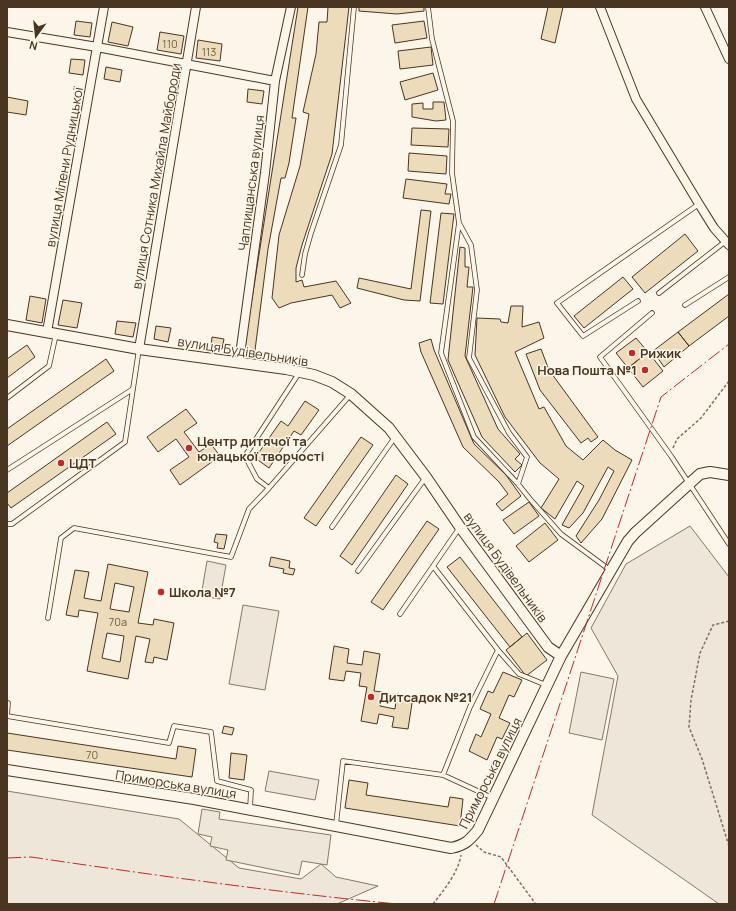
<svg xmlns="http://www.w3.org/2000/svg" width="736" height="911" viewBox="0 0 736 911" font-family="Manrope,sans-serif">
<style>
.green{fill:#ede6d9;stroke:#887966}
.parking{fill:#ede7d9;stroke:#887966}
.building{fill:#ecdcbc;stroke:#4a3520;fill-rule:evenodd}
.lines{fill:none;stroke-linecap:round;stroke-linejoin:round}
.service-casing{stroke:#4a3520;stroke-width:5.5}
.minor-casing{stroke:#4a3520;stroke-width:10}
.tertiary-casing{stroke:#4a3520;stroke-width:12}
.path{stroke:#7f6f5c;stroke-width:1.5;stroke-dasharray:3 2;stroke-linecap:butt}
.service{stroke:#fbf6e9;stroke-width:4}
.minor{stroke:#fbf6e9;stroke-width:8}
.tertiary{stroke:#fbf6e9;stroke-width:10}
.power{stroke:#c62828;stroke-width:1;stroke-dasharray:14 3 2 3;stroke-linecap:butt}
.poi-dot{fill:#c62828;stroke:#fbf6e9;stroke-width:1.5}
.labels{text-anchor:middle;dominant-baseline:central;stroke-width:3;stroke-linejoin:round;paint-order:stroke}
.number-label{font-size:11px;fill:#725f47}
.street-label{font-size:13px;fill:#4a3520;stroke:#fbf6e9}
.poi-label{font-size:13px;font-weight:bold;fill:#4a3520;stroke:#fbf6e9;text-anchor:start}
</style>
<rect width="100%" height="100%" fill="#fbf6e9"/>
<path class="green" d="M690,526L729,577V904H719L592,815L618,676L591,628L626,564Z
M207,561L226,565L220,599L201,596Z
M243,605L279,611L265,690L229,684Z
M269,771L319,780L315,800L265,791Z
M7,791L179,819L239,868L301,879L321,864L336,877L378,886L337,904H7Z"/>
<path class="parking" d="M581,672L614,679L602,740L569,733Z
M202,809L220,812L219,819L331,835L327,865L302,861L299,875L226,860L228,850L210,846L212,837L198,834Z"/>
<path class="building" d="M298,7H308L292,118H296L289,163L285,178H281L268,249L254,358L243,356Z
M328,7H349L332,154L302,245L296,268V282L302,280L304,287L336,281L351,303L340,308L332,295L291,303L279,308L272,298L279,235L300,166L309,114L303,112L316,54L319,22H327Z
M359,7H424V11L397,14L359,11Z
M548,7H563L555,43L541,39Z
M76,21L92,23L90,37L74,35Z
M424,21L427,38L395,43L392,25Z
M112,22L133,27L128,46L108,42Z
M160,32L184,36L181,54L157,50Z
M198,40L222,44L220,61L196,58Z
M431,47L433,65L400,69L398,51Z
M71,59L85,60L83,75L69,73Z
M106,67L122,70L120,82L104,79Z
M433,73L438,90L405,100L400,82Z
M248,89L264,91L262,104L247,102Z
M7,97L28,101L26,115L7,112Z
M433,102H444L446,120L436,121L412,117V104L423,103V109H433Z
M412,128L449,129L448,147L411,145Z
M409,153L447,156L446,174L408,171Z
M406,179L447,184L445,194H451L449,204L403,198Z
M421,210L431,211L420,301L404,300L357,288L359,278L411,289Z
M441,213L454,214L443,304L430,303Z
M685,234L698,251L645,293L632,277Z
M460,247L465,248V267H469L467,287H473L465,356L498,429L520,454L515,459L522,465L515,472L482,437L448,360Z
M623,277L633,289L584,328L574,316Z
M729,294V316L689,346L678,332Z
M30,296L46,299L42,323L26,320Z
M63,300L82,303L77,328L58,325Z
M511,306H523L522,327L539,322L544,338L515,352L539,409L544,407L566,446L583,460L603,440L615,450L632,460L602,519L581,543L576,536L599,500L614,471L608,467L583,513L569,528L562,525L584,486L577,481L555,519L541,508L559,479L540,463L505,417L475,355L477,318L500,319L501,322L508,323Z
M117,321L136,323L133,337L115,334Z
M156,326L171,328L168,342L154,339Z
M678,332L689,346L664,367L653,351Z
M212,337L224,339L222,349L211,347Z
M636,338L648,352L628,368L616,353Z
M431,339L434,350L474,444L506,475L521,496L502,511L496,504L508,494L499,482L463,447L421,352L419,343Z
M27,345L35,357L7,378V359Z
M541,349L549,370L598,437L591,442L588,438L581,443L540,390L526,354Z
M648,352L663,371L643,387L628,368Z
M106,359L114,371L7,446V429Z
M305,401L319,410L301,435L294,431L269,468L255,458L281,421L288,426Z
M186,409L197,423L184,432L199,452L211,444L220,456L180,485L170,470L189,457L176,439L158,452L147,437Z
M107,422L116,434L11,508L7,503V493Z
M361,437L373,445L316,526L304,518Z
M396,475L408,484L352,565L340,556Z
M529,502L539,516L514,534L503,520Z
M427,521L439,529L383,610L371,602Z
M545,523L558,540L529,562L516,546Z
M216,534L227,535L224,549L217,548L218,543L214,542Z
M271,557L290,561L289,568L295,569L293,575L283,573L284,569L269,566Z
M460,557L522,637L510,647L447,567Z
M108,564L148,572L138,623L153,625L154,619L174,623L167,660L154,657L153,663L145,662L150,639L136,636L128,679L87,671L98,613L79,610L78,617L66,615L75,570L89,572L84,598L101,601ZM115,583L134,587L129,612L110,609ZM107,633L124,636L120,662L102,658Z
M527,633L547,660L526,676L506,650Z
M334,646L349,649L347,663L362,665L364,651L380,654L374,691L382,692L380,706L395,709L397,694L413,697L408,729L392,727L394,717L379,714L377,724L361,721L367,687L359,686L361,673L346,671L344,681L329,679Z
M503,672L522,680L514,697L509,695L499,718L510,723L502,739L497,737L487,760L469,751L476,734L481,737L491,714L480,709L488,691L493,693Z
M224,726L234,728L232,735L222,733Z
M7,733L176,759L178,746L196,749L192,777L7,750Z
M231,753L247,755L244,780L229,778Z
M349,780L368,783L366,795L448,807L450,797L463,799L460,826L345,808Z"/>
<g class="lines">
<defs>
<path id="service" d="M428,7L432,39L453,121L452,173L459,223L441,353L474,437L518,484L530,499L561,534L610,570
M459,223L471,245L477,290L469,358L509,433L527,457L518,484
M302,275L305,254L311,233L341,145L354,7
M659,293L726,241
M638,301L583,336L557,303L699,204
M685,305L729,277
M652,313L600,357L671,456L729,544
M299,373L245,456L257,479L269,488L351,394
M7,398L49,366L56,334
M7,470L133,389
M7,524H12L125,442L139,349
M332,527L395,437
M433,566L498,650L519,674L546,685
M358,571L426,477
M400,614L460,527
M48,618L61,538L74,528L231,557L249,509L269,488
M7,703H8L7,716L169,743L174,726L211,732L217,781L251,790L250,809
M493,798L443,775L470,707L498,650
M336,825L343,761L443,775"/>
<path id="minor" d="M600,7L636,99L699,204L714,228L729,245
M705,7L729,59
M7,32L97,47L275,81
M47,332L104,7
M139,349L196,7
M239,362L265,173L275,81L291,7"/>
<path id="tertiary" d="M7,325L139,349L286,369L314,375L332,382L351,394L389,428L426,477L460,527L548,647L561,656
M7,770L194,799L451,848C465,845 469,841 478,830L561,656L628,541L635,533L700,474L710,472L729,475"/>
</defs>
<use href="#service" class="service-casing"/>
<use href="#minor" class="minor-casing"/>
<use href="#tertiary" class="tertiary-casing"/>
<path class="path" d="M673,448L677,439L701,418L729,381
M729,621L713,625L700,653L691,700L689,727L702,759L729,846
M476,845L484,852L501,857L535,903L534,904
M433,904C444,890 458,873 461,855"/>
<use href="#service" class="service"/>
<use href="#minor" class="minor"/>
<use href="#tertiary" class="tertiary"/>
<path class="power" d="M7,858L31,857C153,875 274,892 397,904
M494,904L661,397L729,344"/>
</g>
<g class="poi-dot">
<circle cx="632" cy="353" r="4"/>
<circle cx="645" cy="370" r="4"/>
<circle cx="189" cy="448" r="4"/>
<circle cx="61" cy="463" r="4"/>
<circle cx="161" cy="592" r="4"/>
<circle cx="371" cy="697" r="4"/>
</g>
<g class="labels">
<g class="number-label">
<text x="170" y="43">110</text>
<text x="209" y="51">113</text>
<text x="118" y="621">70а</text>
<text x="92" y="754">70</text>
</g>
<g class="street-label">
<text transform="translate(64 167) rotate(-80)">вулиця Мілени Рудницької</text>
<text transform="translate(156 176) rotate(-80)">вулиця Сотника Михайла Майбороди</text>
<text transform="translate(251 183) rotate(-83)">Чаплищанська вулиця</text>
<text transform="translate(243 351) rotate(9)">вулиця Будівельників</text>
<text transform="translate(506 567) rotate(54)">вулиця Будівельників</text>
<text transform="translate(490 773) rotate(-63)">Приморська вулиця</text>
<text transform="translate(176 784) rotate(9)">Приморська вулиця</text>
</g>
<g class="poi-label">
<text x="640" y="353">Рижик</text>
<text x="637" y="370" text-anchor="end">Нова Пошта №1</text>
<text x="197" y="441">Центр дитячої та<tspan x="197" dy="15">юнацької творчості</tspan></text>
<text x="69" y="463">ЦДТ</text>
<text x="169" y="592">Школа №7</text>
<text x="379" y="697">Дитсадок №21</text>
</g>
</g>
<rect width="736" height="911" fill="none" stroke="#4a3520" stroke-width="16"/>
<g transform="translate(36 36) rotate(195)" stroke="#fbf6e9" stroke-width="3" paint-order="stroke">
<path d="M0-3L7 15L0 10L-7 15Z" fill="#4a3520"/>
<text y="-6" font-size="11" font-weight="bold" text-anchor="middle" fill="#4a3520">N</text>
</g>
</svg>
